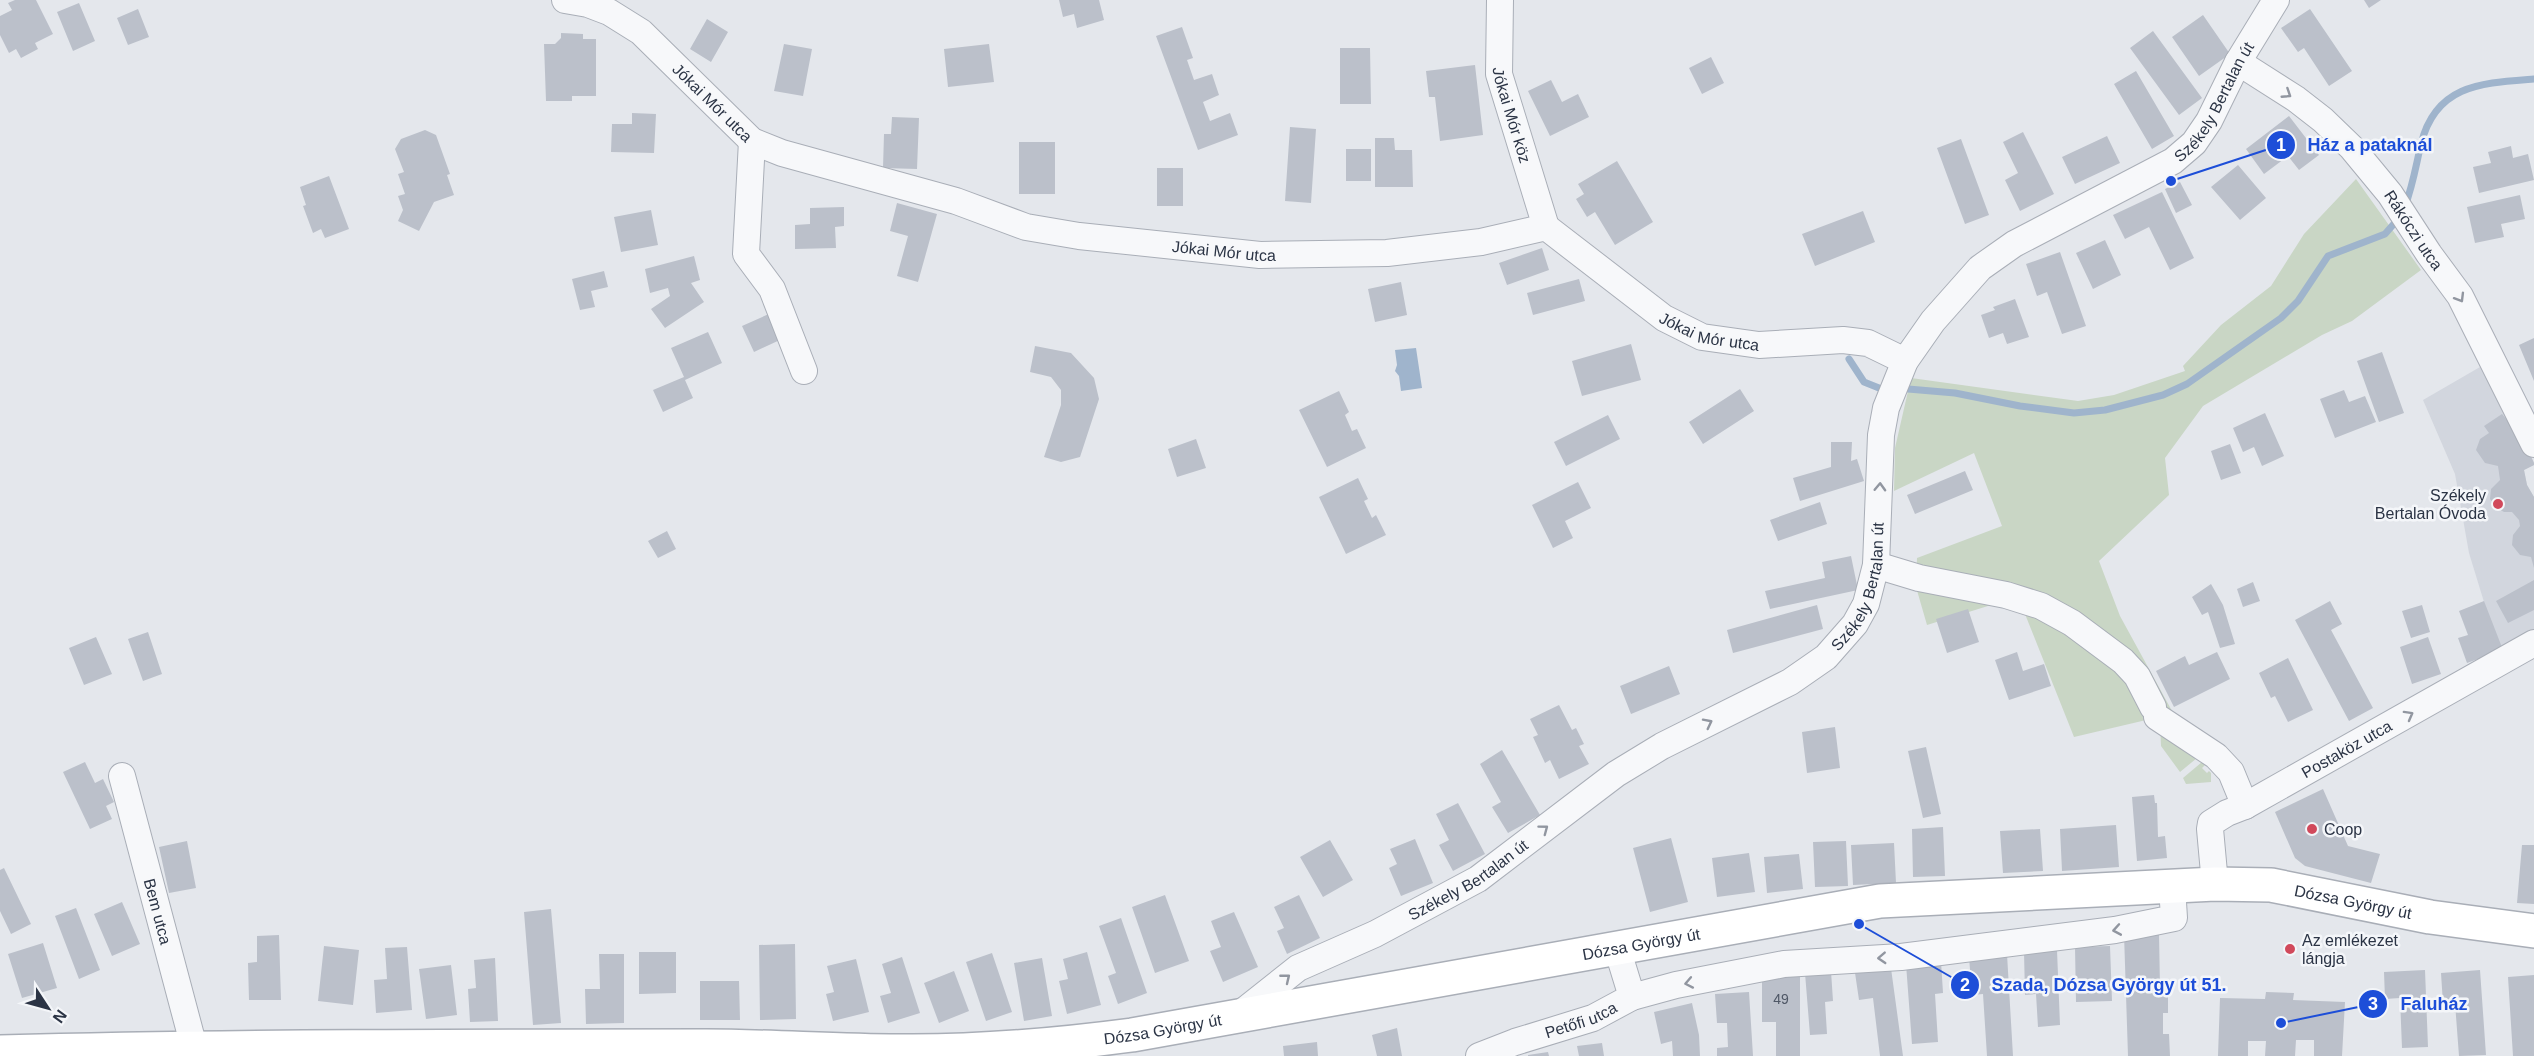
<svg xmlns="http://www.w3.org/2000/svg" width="2534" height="1056" viewBox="0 0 2534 1056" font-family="Helvetica,sans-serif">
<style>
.built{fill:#d2d6de}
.green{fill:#c9d6c5}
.water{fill:#9fb4cc}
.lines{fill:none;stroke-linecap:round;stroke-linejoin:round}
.stream{stroke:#9fb4cc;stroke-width:7}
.building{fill:#bbc0ca}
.street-casing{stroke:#a9aeb7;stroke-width:28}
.secondary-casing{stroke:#a9aeb7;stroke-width:36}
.street{stroke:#f7f8fa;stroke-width:26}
.secondary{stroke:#fff;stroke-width:33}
.oneway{stroke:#9196a0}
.poi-dot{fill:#d1495b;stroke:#f4f6f9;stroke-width:2}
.labels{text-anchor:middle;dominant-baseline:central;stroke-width:5;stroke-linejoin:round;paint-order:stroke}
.number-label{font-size:14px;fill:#4f5766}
.street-label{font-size:16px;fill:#2b3445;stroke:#f4f6f9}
.poi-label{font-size:16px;fill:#2b3445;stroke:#f4f6f9;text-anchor:start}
.leader{fill:none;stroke:#1d4ed8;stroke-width:2}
.callout-dot{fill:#1d4ed8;stroke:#f4f6f9;stroke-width:2}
.mark-label{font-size:18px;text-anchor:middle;font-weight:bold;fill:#fff}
.callout-label{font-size:18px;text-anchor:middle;font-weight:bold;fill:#1d4ed8;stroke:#f4f6f9;stroke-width:5;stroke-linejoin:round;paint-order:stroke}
</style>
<rect width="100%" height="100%" fill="#e4e7ec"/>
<path class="built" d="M2480,367L2522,450L2527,448L2534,463V465L2524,470L2527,485L2534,497V632L2499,651L2469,553L2455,474L2423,400Z"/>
<path class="green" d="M2356,179L2421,270L2352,321L2322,335L2203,406L2165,458L2169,495L2099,561L2120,616L2172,711L2142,721L2074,737L2023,609L2004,601L1927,625L1916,587L1917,558L2002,526L1974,453L1894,491L1895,448L1911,378L2078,401L2114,395L2185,371L2183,366L2221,325L2271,286L2304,234Z
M2160,723L2197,758L2180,772L2161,746Z
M2202,762L2205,765L2202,768L2207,773L2209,771L2211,773V782L2186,784L2183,778Z"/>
<path class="water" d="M1416,348L1422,388L1401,391L1399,376L1395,371L1397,365L1395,350Z"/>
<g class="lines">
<path class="stream" d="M2405,206C2413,185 2416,165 2421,144C2436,84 2482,83 2534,79
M1849,359L1864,382L1879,388
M1908,389L1955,393L2020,406L2074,413L2105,410L2163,395L2187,384L2281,318L2298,301L2328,256L2385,234L2399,218"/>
</g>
<path class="building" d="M15,0H36L53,34L35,43L38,49L21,58L16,49L9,53L0,35V16L12,10L8,3Z
M1059,0H1099L1104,20L1077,28L1074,14L1063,17Z
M2364,0H2381L2369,8Z
M79,3L95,41L73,51L57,12Z
M138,9L149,37L128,45L117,18Z
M2310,9L2352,71L2329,86L2304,48L2298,52L2281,28Z
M2203,15L2230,54L2199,76L2172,37Z
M707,19L728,32L711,62L690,49Z
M1182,27L1193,58L1187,60L1194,80L1212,74L1219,95L1203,102L1210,121L1230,113L1238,135L1198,150L1156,36Z
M2153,31L2202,98L2179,115L2130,48Z
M561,33L583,34V39H596V96H572V101H546L544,44H555L561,38Z
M784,44L812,49L803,96L774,91Z
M989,44L994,82L948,87L944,49Z
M1340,48H1370L1371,104H1340Z
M1711,57L1724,83L1702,94L1689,68Z
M1475,65L1483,135L1440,141L1435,97H1429L1426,71Z
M2136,71L2174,136L2152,149L2114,84Z
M1551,80L1562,102L1578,94L1589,117L1550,136L1528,91Z
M632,113L656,114L654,153L611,152L612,124H632Z
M2289,116L2319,155L2299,170L2288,156L2264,174L2246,149Z
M892,117L919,118L917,169L883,168L884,134H891Z
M1290,127L1316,129L1311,203L1285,201Z
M425,130L436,135L450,174L447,175L454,195L434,202L419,231L398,221L403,210L398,196L405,194L398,174L404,172L395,149L401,139Z
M2023,132L2054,194L2020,211L2005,180L2018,173L2003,142Z
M2107,136L2120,163L2075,184L2062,157Z
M1375,138H1394L1395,150H1412L1413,187H1375Z
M1961,139L1989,215L1965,224L1937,148Z
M1019,142H1055V194H1019Z
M2511,146L2513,158L2528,154L2534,180L2479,193L2473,167L2491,163L2488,152Z
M1346,149H1371V181H1346Z
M1617,161L1653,222L1615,245L1595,212L1587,217L1576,199L1584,194L1578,184Z
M2238,165L2266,198L2240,220L2211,187Z
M1157,168H1183V206H1157Z
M329,176L349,229L325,238L321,229L313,233L303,206L306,205L300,187Z
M2180,182L2192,205L2176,213L2165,189Z
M2162,192L2194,258L2170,270L2149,227L2125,239L2113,215Z
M2520,195L2525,219L2501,224L2504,237L2475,243L2467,207Z
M897,203L937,214L918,282L897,276L908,236L890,231Z
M844,207V226L835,227L836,248L795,249V225L810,224V208Z
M651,210L658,245L621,252L614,217Z
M1863,211L1875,242L1815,266L1802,234Z
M2105,240L2121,275L2093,289L2076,253Z
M1542,248L1549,270L1507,285L1499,263Z
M2060,252L2086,326L2062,334L2047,292L2037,296L2026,264Z
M694,256L700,280L691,283L704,302L665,328L651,309L670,296L668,288L650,293L645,269Z
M604,271L608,287L591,291L595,307L580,310L572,279Z
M1579,279L1585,301L1533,315L1527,293Z
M1401,282L1407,315L1375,322L1368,289Z
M2015,299L2029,337L2007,344L2003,333L1989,338L1981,315L1995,310L1993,307Z
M771,313L782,339L754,352L742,326Z
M708,332L722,363L685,380L693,398L663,412L653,390L684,377L671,348Z
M2534,338V381L2519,345Z
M1631,344L1641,380L1582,396L1572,361Z
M1035,346L1071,353L1094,378L1099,399L1080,457L1061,462L1044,457L1061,405V390L1051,377L1030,372Z
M2382,352L2404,413L2379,422L2357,361Z
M1740,389L1754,411L1703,444L1689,422Z
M2344,390L2349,402L2365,396L2376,422L2335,438L2320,399Z
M1339,391L1349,412L1345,415L1352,431L1357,429L1366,448L1327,467L1299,410Z
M2265,413L2284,456L2262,466L2254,447L2243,452L2233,428Z
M2502,414L2511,425L2522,450L2527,448L2534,463V465L2524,470L2527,485L2534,497V568L2531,557L2520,555L2512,545L2513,535L2520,526L2519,520L2512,512H2504L2497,508L2490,499L2491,489L2500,480L2498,466L2485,463L2476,450L2480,439L2489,433L2484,426Z
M1608,415L1620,439L1566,466L1554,442Z
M1196,439L1206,468L1177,477L1168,449Z
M1831,442H1852L1851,461L1857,459L1864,481L1800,501L1793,478L1831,467Z
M2230,444L2241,473L2221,480L2211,451Z
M1965,471L1973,490L1915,514L1907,495Z
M1358,478L1368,499L1364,501L1372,518L1376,515L1386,535L1346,554L1319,497Z
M1578,482L1591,508L1565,521L1573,538L1553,548L1532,505Z
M1820,502L1827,524L1778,541L1770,520Z
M667,531L676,549L658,558L648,541Z
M1851,556L1858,590L1770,609L1765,591L1825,578L1822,562Z
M2534,580V610L2508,623L2496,601Z
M2253,582L2260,601L2243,607L2237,589Z
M2211,584L2223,605L2235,644L2220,648L2208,612L2202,615L2192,597Z
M2330,601L2342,624L2331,630L2373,708L2349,721L2295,620Z
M2484,601L2503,650L2467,663L2458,638L2468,635L2459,611Z
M1817,605L1823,629L1733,653L1727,630Z
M2422,605L2430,632L2411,638L2402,611Z
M1968,609L1979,642L1947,653L1936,619Z
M148,632L162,674L143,681L128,639Z
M96,637L112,674L84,685L69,648Z
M2428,637L2441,674L2412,684L2400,647Z
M2017,652L2023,671L2044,664L2051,686L2009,700L1995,660Z
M2217,652L2230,679L2174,707L2156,671L2185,656L2189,665Z
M2288,658L2313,710L2288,722L2275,696L2271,698L2259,673Z
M1669,666L1680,694L1631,714L1620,686Z
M1559,705L1572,730L1576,728L1584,744L1579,746L1589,764L1559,779L1550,760L1545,763L1533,737L1538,735L1530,719Z
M1835,727L1840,768L1807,773L1802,732Z
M1926,747L1941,814L1923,818L1908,751Z
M1502,750L1540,815L1508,833L1492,807L1501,802L1480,764Z
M85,762L95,783L103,779L114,802L106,806L112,819L90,829L63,772Z
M2323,789L2348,846L2380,854L2371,883L2305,866L2295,858L2275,812Z
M2154,795L2155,803H2157L2158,837L2165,836L2167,858L2137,861L2132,797Z
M1458,803L1485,854L1453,871L1439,845L1449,840L1436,814Z
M2116,825L2119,867L2062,871L2060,829Z
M1943,827L1945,876L1913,877L1912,829Z
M2040,829L2043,871L2003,873L2000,831Z
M1671,838L1688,902L1650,912L1633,848Z
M1415,839L1433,883L1401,896L1389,868L1397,864L1390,849Z
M1330,840L1353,880L1323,897L1300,857Z
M187,841L196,888L169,893L159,847Z
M1846,841L1848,886L1815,887L1813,842Z
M1894,843L1896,883L1853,885L1851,845Z
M2522,845H2534V904L2517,903Z
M1749,853L1755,892L1717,897L1712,858Z
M1799,854L1803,889L1767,893L1764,857Z
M4,868L31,924L11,934L0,911V870Z
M1165,895L1189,961L1155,973L1132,907Z
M1299,895L1320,938L1287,954L1277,931L1284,928L1274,907Z
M122,902L140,944L112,956L94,914Z
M76,908L100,970L79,979L55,916Z
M551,909L561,1023L533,1025L524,912Z
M1234,912L1258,967L1223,982L1210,951L1221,947L1211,921Z
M1121,918L1147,993L1118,1004L1108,976L1116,973L1099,926Z
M2159,933L2160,988L2168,989V1013H2163V1034H2169L2170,1056H2128L2124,934Z
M279,935L281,1000H249L248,963L257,962V936Z
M43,943L57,988L22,998L8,954Z
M795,944L796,1019L760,1020L759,945Z
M324,946L359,950L353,1005L318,1001Z
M2110,946L2112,1001L2076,1002L2075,947Z
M407,947L412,1010L376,1013L374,980L387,979L385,948Z
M2057,950L2060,1025L2038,1027L2036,994L2025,995L2024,952Z
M639,952H676V993L639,994Z
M1087,952L1101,1005L1067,1014L1059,981L1068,979L1063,959Z
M992,953L1012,1012L986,1021L966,962Z
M599,954H624V1023L586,1024L585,989H600Z
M2007,954L2013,1056H1987L1983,994L1972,995L1969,957Z
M902,957L920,1013L888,1023L880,996L891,993L882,964Z
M495,958L498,1021L470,1022L468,989L476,988L474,960Z
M1042,958L1052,1016L1024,1021L1014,963Z
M856,959L869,1012L833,1021L826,994L834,992L827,966Z
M1890,961L1903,1056H1880L1873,998L1859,1000L1854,966Z
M1941,961L1943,993L1935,994L1938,1042L1912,1044L1906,964Z
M451,965L457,1015L426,1019L419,969Z
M2425,970L2428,1047L2402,1048L2400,998L2385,999L2384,972Z
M2480,970L2486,1055L2459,1056L2455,1003L2443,1004L2441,973Z
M954,971L969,1011L939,1023L924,983Z
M1831,971L1833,1001L1825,1002L1827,1034L1810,1035L1805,973Z
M2534,975V1056H2513L2508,977Z
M1762,977H1800V1056H1776V1022H1762Z
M700,981H739L740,1020H700Z
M1749,992L1753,1056H1717V1048L1728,1047L1727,1023H1717L1715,994Z
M2266,992L2294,993L2293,1000L2345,1002L2342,1056H2314V1040H2296L2295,1056H2265L2266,1041H2248V1056H2218L2220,998L2265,999Z
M1692,1003L1699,1035L1700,1056H1673L1672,1041L1661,1044L1654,1012Z
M1397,1028L1402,1056H1377L1372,1035Z
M1317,1042L1318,1056H1284L1283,1046Z
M1602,1043L1604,1056H1579L1577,1046Z
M1548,1052L1549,1056H1528V1055Z"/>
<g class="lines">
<defs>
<g id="street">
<path id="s1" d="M565,0L588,4L609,12L641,32L752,141L782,153L956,201L1026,227L1079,236L1260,255L1387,253L1481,242L1546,227L1664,318L1702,337L1759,345L1843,340L1868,343L1905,361"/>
<path id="s2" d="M1500,0L1499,74L1546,227"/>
<path id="s3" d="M2238,62L2296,99L2323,120L2352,148L2390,194L2429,254L2460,296L2534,444"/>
<path d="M752,141L746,254L772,289L804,371"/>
<path d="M1876,565L1919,578L2006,595L2041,606L2072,623L2123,661L2137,676L2153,707"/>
<path d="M2157,717L2216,756L2231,772L2245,806"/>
<path id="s4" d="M122,776L194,1047"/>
<path id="s5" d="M2215,884L2210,829L2211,823L2227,813L2245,806L2534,643"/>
<path d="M1632,997L1676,985L1784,964L1901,957L2115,930L2174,918L2172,886"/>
<path id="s6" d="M1240,1014L1298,968L1375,934L1478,879L1616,774L1662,746L1790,682L1826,657L1855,624L1866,604L1876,565L1881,435L1886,408L1905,361L1933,321L1980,268L2014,244L2173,161L2194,143L2209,121L2238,62L2276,0"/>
<path id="s7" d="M1479,1056L1515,1042L1593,1018L1632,997L1617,948"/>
</g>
<g id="secondary">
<path id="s8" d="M0,1052C235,1046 471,1046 706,1046C770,1046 835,1051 899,1051C978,1052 1055,1045 1132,1035L1880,901L2215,884L2271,885L2430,917L2534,931"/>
</g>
</defs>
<use href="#street" class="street-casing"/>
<use href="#secondary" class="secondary-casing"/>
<use href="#street" class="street"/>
<use href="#secondary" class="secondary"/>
</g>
<defs><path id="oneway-chevron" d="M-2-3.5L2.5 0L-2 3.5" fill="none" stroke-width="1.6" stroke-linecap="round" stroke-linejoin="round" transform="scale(1.5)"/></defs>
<g class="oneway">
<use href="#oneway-chevron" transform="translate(2287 94) rotate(33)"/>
<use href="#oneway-chevron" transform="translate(2460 298) rotate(59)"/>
<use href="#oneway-chevron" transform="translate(1880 487) rotate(-88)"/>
<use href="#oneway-chevron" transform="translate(2409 715) rotate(-29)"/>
<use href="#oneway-chevron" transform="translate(1708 723) rotate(-27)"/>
<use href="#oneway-chevron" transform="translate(1544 829) rotate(-37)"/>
<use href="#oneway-chevron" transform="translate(2117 930) rotate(170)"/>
<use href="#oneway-chevron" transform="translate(1882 958) rotate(177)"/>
<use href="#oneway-chevron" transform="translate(1286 978) rotate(-39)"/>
<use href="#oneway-chevron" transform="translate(1689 983) rotate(169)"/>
</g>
<g class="poi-dot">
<circle cx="2498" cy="504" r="6"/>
<circle cx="2312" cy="829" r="6"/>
<circle cx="2290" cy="949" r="6"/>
</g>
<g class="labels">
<g class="number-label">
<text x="1781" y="999">49</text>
</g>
<g class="street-label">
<text stroke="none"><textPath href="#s6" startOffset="1418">Székely Bertalan út</textPath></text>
<text stroke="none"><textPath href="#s1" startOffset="184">Jókai Mór utca</textPath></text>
<text stroke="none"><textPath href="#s2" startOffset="117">Jókai Mór köz</textPath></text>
<text stroke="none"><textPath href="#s3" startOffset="246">Rákóczi utca</textPath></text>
<text stroke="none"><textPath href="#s1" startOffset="726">Jókai Mór utca</textPath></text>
<text stroke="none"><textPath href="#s1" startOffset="1248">Jókai Mór utca</textPath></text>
<text stroke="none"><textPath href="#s6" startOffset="770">Székely Bertalan út</textPath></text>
<text stroke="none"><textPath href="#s5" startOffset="216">Postaköz utca</textPath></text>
<text stroke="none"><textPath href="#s6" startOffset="266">Székely Bertalan út</textPath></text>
<text stroke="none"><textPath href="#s8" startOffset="2368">Dózsa György út</textPath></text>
<text stroke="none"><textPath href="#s4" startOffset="140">Bem utca</textPath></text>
<text stroke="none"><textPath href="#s8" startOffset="1650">Dózsa György út</textPath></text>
<text stroke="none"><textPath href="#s7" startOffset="108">Petőfi utca</textPath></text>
<text stroke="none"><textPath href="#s8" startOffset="1164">Dózsa György út</textPath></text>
</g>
<g class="poi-label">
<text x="2486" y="495" text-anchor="end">Székely<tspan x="2486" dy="18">Bertalan Óvoda</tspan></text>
<text x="2324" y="829">Coop</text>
<text x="2302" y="940">Az emlékezet<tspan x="2302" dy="18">lángja</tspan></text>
</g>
</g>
<path class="leader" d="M2171 181L2281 145M1859 924L1965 985M2281 1023L2373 1004"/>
<g class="callout-dot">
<circle cx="2171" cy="181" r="6"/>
<circle cx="1859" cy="924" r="6"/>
<circle cx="2281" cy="1023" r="6"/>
<circle cx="2281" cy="145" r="15"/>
<circle cx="1965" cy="985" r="15"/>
<circle cx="2373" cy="1004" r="15"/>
</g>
<g class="mark-label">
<text x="2281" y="151">1</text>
<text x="1965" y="991">2</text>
<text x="2373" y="1010">3</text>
</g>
<g class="callout-label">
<text x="2370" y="151">Ház a pataknál</text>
<text x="2109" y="991">Szada, Dózsa György út 51.</text>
<text x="2434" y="1010">Faluház</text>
</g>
<g transform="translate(48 1008) rotate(126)" stroke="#f4f6f9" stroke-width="4.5" paint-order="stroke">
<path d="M0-4.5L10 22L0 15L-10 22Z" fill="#2b3445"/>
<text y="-9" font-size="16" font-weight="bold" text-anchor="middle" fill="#2b3445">N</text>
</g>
</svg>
